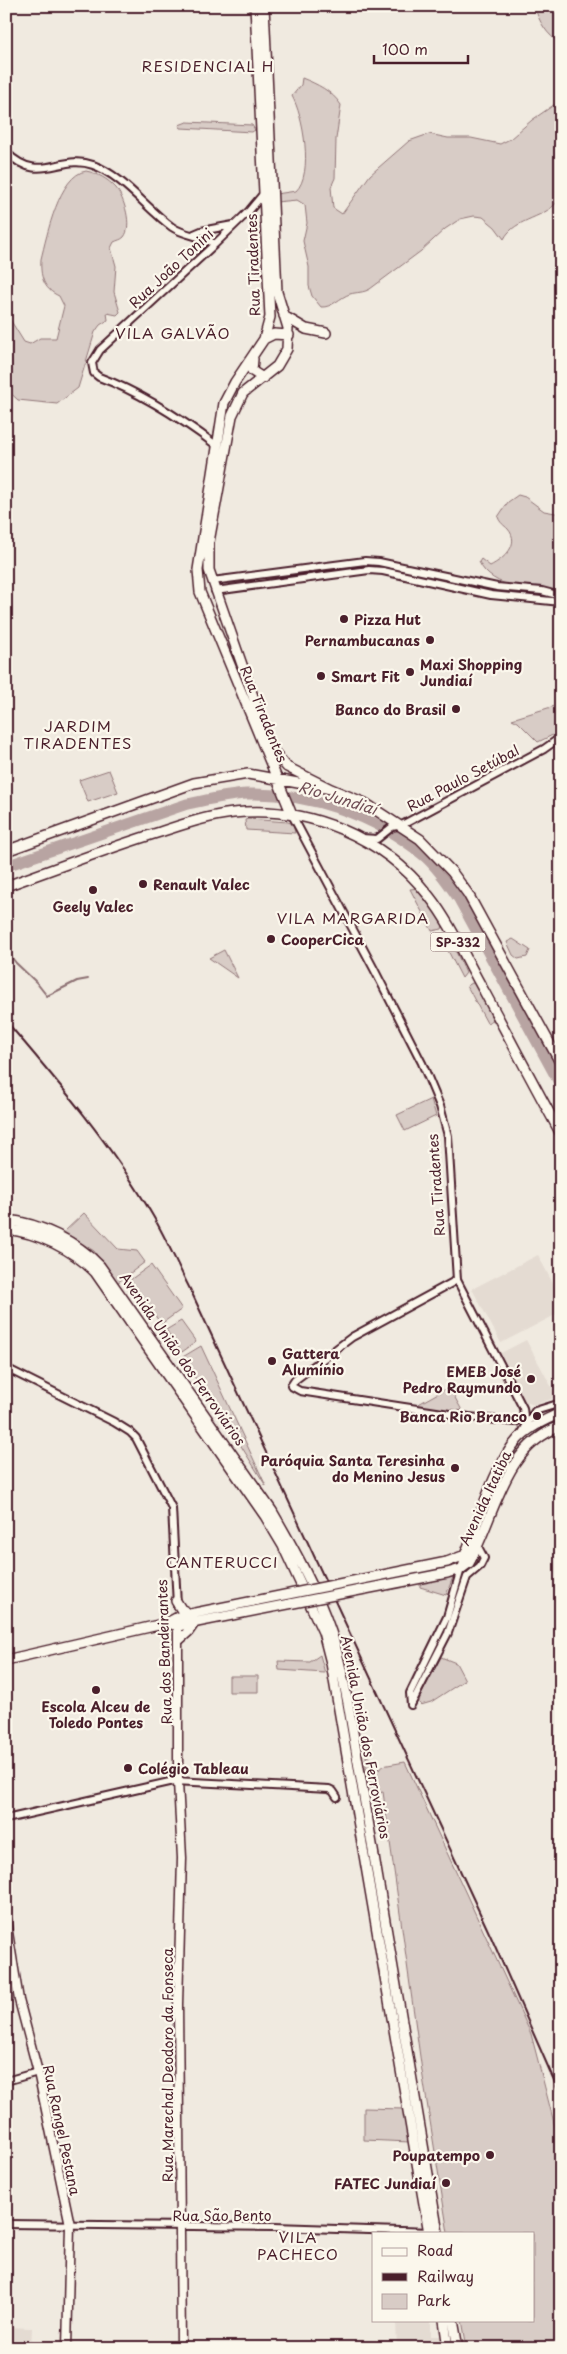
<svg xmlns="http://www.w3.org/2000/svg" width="567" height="2354" viewBox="0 0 567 2354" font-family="'Playpen Sans',sans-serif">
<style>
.built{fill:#e4dbd2}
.green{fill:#d8ccc6;stroke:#917678}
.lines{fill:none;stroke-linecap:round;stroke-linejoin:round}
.stream{stroke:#8c6f72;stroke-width:2}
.river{stroke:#b8a4a2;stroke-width:11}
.tertiary-casing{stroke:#4a1f2b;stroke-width:10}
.secondary-casing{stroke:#4a1f2b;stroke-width:11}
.primary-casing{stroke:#4a1f2b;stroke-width:12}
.tertiary{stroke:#fbf7ec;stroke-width:6}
.secondary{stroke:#fbf7ec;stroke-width:8}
.primary{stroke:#fbf7ec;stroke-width:9}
.rail{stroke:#4a1f2b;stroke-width:2}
.primary-bridge-casing{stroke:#4a1f2b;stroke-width:12;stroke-linecap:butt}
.primary-bridge{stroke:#fbf7ec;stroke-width:9}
.poi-dot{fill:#4a1f2b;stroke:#fbf7ec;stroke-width:2}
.labels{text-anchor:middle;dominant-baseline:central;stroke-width:4.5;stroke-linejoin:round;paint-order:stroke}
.shield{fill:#fbf7ec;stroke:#7f6065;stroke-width:1}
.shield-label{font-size:12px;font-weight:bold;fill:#4a1f2b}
.street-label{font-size:14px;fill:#4a1f2b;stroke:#fbf7ec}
.poi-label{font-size:14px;font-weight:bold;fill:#4a1f2b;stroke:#fbf7ec;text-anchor:start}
.neighbourhood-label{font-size:15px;letter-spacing:1px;fill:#4a1f2b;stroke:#fbf7ec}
.water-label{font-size:15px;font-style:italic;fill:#704e55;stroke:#fbf7ec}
</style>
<rect width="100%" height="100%" fill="#f0eae0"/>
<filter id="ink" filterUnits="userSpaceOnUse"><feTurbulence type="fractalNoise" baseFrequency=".02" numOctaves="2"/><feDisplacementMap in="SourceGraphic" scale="10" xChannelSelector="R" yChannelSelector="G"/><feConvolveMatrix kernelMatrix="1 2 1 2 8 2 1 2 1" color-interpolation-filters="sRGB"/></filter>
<g filter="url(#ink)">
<path class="built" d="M538,1255L561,1299V1312L501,1343L472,1289Z
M526,1340L557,1397L534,1405L526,1402L501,1353Z
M396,2320H431V2336H440V2348H397Z
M6,2327L32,2328L31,2348H6Z"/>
<path class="green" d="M534,6H561V44C546,34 540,23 534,6Z
M302,78C317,84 332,91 341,105L336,139L335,178L331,187L333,208L342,214L370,175L409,141L429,134L448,138H471L500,144L510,139L532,120L561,100V185L557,192L560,198C548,219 515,217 504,239L495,227L483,217L474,216L460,219L445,229L421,251L370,289C363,293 357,292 350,294C340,297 332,308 321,307L312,296L309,286V267L303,241L307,223L305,205L297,200L276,202V194L296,191C314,174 303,115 292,96L301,85Z
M187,122L252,125L255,130L252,132L181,128L179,125Z
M86,171C97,173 108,179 116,188C124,198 133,226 124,237C121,240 118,240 114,242L111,248L116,266L114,292L120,312L117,315L107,313L108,320L100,325L95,332L78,388L57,404L18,400L6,389V313L24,342L30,344L40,338H56L64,306L59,296C43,289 40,276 41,259C47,235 59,175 86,171Z
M518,495L525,497L544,511L561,514V593C534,589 492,590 479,562L481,559L490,566C504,559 521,544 508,529C504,525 500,523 498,517L508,502Z
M561,704V731L538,742L518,722L512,719Z
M109,770L118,792L88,802L79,780Z
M248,819L288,822L293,824L295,833L246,830L245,820Z
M419,888L443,925L442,929L432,931L410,889Z
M446,937L450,939L466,973L462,978L442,939Z
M513,939L530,950L527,957L518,959L513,955L507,942Z
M224,950L238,978L209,958Z
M472,983L475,984L493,1020L487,1023L467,986Z
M431,1099L436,1116L405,1131L397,1115Z
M84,1213L118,1249L137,1251L145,1262L117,1283L94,1251L64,1232Z
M151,1265L182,1309L161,1324L130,1280Z
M181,1321L196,1342L182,1352L166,1330Z
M201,1346L266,1486L223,1417L181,1358Z
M449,1387L464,1414L415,1406Z
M455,1572L446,1595L420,1587V1579Z
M320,1655L325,1673L279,1670L278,1661L310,1662Z
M441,1657L456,1663L465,1680L431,1702L421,1705L419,1703L420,1697Z
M229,1676H258V1692H229Z
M366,1755L377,1764L379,1770L382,1766L405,1762L531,2034L536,2053L561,2150V2348H467L462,2320H533V2233H448L422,2071L383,1792L366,1796Z
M364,2108L404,2109L410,2142L364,2140Z"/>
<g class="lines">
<path class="stream" d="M6,950L16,963L36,982L47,996L77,981L88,979"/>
<path class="river" d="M6,866L187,804C207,800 227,795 247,794C310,792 376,816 423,855C438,867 448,884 459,899L561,1086"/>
<defs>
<path id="tertiary" d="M6,152C40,186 60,153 93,165C122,175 147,209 172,227C185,236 201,235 215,244
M194,234L201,231L233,225
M216,445C179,417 142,393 99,377L94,373L92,363L100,350L215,244L249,211L264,193
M212,581L365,561L379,562L497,587L542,591L561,596
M215,591L369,570L383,571L491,595L561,602
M292,815L374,969L422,1063L440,1106L448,1136L457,1280L523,1408L524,1416L516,1422
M362,838L377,839L392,827L402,825L544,749L561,737
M457,1280L352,1337L295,1380L291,1386L300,1391L469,1417L516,1422
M6,1368L114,1422L130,1432L136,1438L172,1508L177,1605
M520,1436L535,1411L561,1403
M411,1705L448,1633L467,1577L480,1566L484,1558L477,1545
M411,1705L410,1693L447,1617L465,1555
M6,1819L174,1781L329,1789L333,1791L337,1797
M6,2081L38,2072
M6,2224L274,2227L432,2232"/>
<path id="secondary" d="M178,1626V1782L182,1858L178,2004L181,2348
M6,1920L19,2000L38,2072L70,2225L67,2348"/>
<path id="primary" d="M255,6L270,317L264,339L235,382L224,403L198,570L200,592L292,815
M264,6L277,292L288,328L287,349L277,366L243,393L232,416L209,542V570L271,748L287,767L331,789
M284,316L306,329L326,333
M264,339L274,334L289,335
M253,359L252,371L263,378
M6,851L194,783L248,774L331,789L365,803L420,839L452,872L468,894L561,1064
M6,886C57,868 108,848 160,832C184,824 208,816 233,813C308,805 383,837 429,896C452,925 466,960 484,991C510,1039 535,1087 561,1134
M6,1220C40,1223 77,1242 100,1266L272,1511C294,1549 317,1590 331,1632C339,1655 343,1679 348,1703L438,2233
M6,1229C39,1233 72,1249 95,1272L265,1516L283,1546L323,1632L331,1663L429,2233
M447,1562L465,1555C479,1521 494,1465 518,1439C529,1427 546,1419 561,1413
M447,1573L461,1569L469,1563C496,1514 503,1447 561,1426
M176,1601L181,1609L190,1614
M167,1623L178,1626L197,1622
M179,1640L188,1632L195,1622
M6,1660L167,1623L178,1617L195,1613
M444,2320L448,2348
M453,2320L458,2348"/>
</defs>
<use href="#tertiary" class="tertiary-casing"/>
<use href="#secondary" class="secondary-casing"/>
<use href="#primary" class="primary-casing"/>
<use href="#tertiary" class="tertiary"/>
<use href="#secondary" class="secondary"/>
<use href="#primary" class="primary"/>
<path class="rail" d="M6,1021C59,1083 112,1145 153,1216C167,1240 178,1266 191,1291L491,1937L553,2078L561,2100"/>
<defs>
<path id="primary-bridge" d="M195,1613L447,1562
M197,1622L447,1573"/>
</defs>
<use href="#primary-bridge" class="primary-bridge-casing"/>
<use href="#primary-bridge" class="primary-bridge"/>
</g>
</g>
<g class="poi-dot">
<circle cx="344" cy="619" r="5"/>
<circle cx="430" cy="640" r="5"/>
<circle cx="410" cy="672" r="5"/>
<circle cx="321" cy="676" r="5"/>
<circle cx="456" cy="709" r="5"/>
<circle cx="143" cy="884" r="5"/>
<circle cx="93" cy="890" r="5"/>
<circle cx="271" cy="939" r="5"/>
<circle cx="272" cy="1361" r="5"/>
<circle cx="531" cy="1379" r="5"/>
<circle cx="537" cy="1416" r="5"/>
<circle cx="455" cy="1468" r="5"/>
<circle cx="96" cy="1690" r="5"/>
<circle cx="128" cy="1768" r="5"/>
<circle cx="490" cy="2155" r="5"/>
<circle cx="446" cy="2183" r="5"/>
</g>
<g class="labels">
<rect class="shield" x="430.5" y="932.5" width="55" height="19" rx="4"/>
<g class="shield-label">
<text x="458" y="942">SP-332</text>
</g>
<g class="street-label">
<text transform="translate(253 265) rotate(-92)">Rua Tiradentes</text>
<text transform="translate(171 268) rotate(-43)">Rua João Tonini</text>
<text transform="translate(264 714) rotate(68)">Rua Tiradentes</text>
<text transform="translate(463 778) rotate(-28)">Rua Paulo Setúbal</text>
<text transform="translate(436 1185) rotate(-94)">Rua Tiradentes</text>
<text transform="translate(183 1359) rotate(55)">Avenida União dos Ferroviários</text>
<text transform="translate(485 1498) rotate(-65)">Avenida Itatiba</text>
<text transform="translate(164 1652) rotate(-92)">Rua dos Bandeirantes</text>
<text transform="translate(366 1737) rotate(79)">Avenida União dos Ferroviários</text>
<text transform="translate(167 2065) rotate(-90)">Rua Marechal Deodoro da Fonseca</text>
<text transform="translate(62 2130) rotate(78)">Rua Rangel Pestana</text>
<text x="222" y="2215">Rua São Bento</text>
</g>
<g class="poi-label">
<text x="354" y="619">Pizza Hut</text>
<text x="420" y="640" text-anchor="end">Pernambucanas</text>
<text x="420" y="664">Maxi Shopping<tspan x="420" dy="16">Jundiaí</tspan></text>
<text x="331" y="676">Smart Fit</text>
<text x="446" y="709" text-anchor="end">Banco do Brasil</text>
<text x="153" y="884">Renault Valec</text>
<text x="93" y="906" text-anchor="middle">Geely Valec</text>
<text x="281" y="939">CooperCica</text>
<text x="282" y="1353">Gattera<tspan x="282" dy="16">Alumínio</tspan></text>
<text x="521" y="1371" text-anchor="end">EMEB José<tspan x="521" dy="16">Pedro Raymundo</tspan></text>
<text x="527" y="1416" text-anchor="end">Banca Rio Branco</text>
<text x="445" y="1460" text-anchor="end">Paróquia Santa Teresinha<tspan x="445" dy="16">do Menino Jesus</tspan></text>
<text x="96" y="1706" text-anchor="middle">Escola Alceu de<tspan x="96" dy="16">Toledo Pontes</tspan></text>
<text x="138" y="1768">Colégio Tableau</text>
<text x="480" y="2155" text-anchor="end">Poupatempo</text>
<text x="436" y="2183" text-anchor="end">FATEC Jundiaí</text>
</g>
<g class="neighbourhood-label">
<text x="208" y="65">RESIDENCIAL H</text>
<text x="173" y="332">VILA GALVÃO</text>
<text x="78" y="725">JARDIM<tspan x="78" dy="17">TIRADENTES</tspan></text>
<text x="353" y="917">VILA MARGARIDA</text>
<text x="222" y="1561">CANTERUCCI</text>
<text x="298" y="2236">VILA<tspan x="298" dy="17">PACHECO</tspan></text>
</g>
<g class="water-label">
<text transform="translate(338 797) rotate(17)">Rio Jundiaí</text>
</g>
</g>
<rect width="567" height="2354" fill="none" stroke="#fbf7ec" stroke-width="25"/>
<rect x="12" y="12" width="542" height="2329" fill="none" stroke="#4a1f2b" stroke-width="2" filter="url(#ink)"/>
<rect x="372" y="2232" width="162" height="90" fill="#fbf7ec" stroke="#b4a19f"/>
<rect x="382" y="2248" width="25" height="8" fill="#fbf7ec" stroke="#b4a19f"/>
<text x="417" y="2256" font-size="15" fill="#4a1f2b">Road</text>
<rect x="382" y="2273" width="25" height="8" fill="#4a1f2b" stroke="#b4a19f"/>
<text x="417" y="2282" font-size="15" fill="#4a1f2b">Railway</text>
<rect x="382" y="2294" width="25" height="15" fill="#d8ccc6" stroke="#b4a19f"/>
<text x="417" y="2306" font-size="15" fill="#4a1f2b">Park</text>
<path d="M374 55v8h94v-8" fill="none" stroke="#4a1f2b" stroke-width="2.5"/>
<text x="382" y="55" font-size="15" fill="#4a1f2b" stroke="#fbf7ec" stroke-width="4" paint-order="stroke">100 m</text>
</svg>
